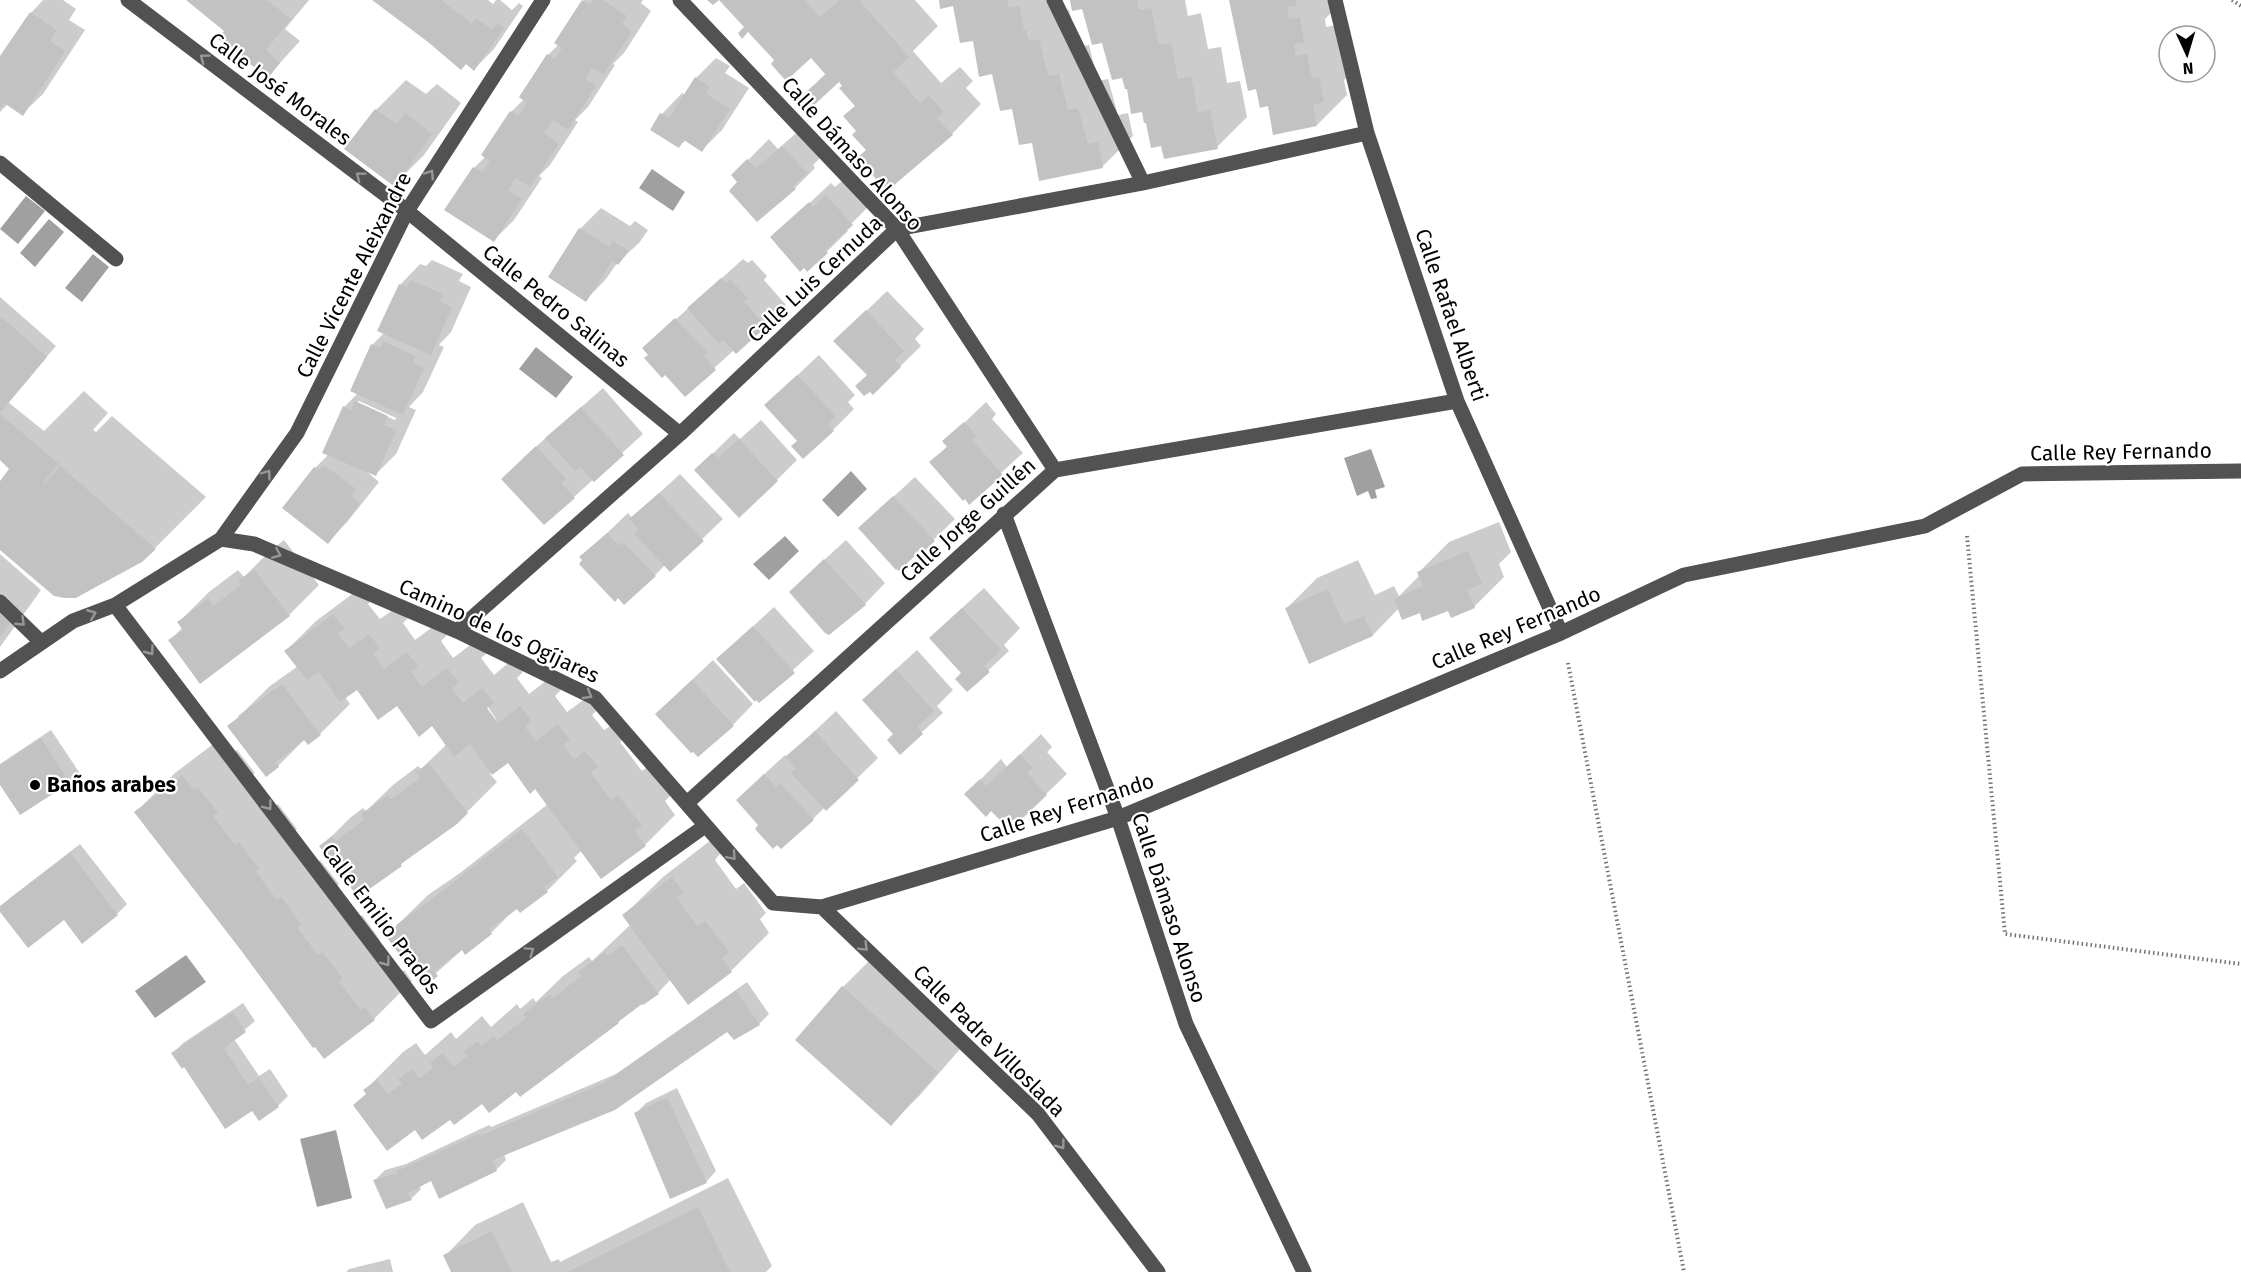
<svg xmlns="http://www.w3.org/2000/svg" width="2241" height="1272" viewBox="0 0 2241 1272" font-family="'Fira Sans',sans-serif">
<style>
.water{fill:#a0a0a0}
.shadow{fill:#0003;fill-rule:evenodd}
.building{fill:#c2c2c2}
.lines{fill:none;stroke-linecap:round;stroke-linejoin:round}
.path{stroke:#747474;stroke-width:4;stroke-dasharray:1.5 3;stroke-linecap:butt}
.minor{stroke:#525252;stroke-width:15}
.oneway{stroke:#979797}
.poi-dot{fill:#000;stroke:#fff;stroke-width:2}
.labels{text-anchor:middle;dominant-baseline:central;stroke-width:4.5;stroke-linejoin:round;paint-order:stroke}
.street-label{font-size:21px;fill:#000;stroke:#fff}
.poi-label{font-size:21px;font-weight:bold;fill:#000;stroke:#fff;text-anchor:start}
</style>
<rect width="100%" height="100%" fill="#fff"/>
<path class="water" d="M652,169L685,192L673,211L639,188Z
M26,196L45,211L18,244L0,229Z
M49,219L64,232L35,267L20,253Z
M93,254L109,267L82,302L65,288Z
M536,347L573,377L556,398L519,369Z
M1371,449L1385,487L1375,490L1377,498L1371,499L1368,491L1357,496L1344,458Z
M851,471L867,489L838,517L822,500Z
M785,536L799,551L769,580L753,564Z
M186,955L206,982L155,1018L135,991Z
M336,1130L352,1198L317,1207L300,1139Z"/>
<path class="shadow" d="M43,0H63L76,9L69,20L85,30L43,94L22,114L8,104L0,112V59L31,13Z
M188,0H309L285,29L300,41L268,76L227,30Z
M374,0H488L493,4L496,0H500L512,10L519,3L523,6L494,49L474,69L429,41Z
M584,0H643L641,3L651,11L624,53L613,64L615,65L588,107L575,120L578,122L550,165L539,176L542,178L514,220L494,240L474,168L486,156L511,112L524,99L521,97L548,55L559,44L556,42Z
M720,0H915L938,26L913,51L941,83L960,67L973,81L966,88L981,104L952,134L867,150L858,131L845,116L856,105L839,80L803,96L826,73L811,56L776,60Z
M940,0H1054L1058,12L1069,10L1078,47L1089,45L1098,81L1108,79L1118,115L1128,113L1133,136L1103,166L1033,141L954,4Z
M1071,0H1185L1188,16L1201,13L1208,49L1221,47L1227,83L1240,81L1247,117L1217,147L1162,144L1083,8Z
M1231,0H1332L1334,10L1325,19L1326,27L1337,25L1353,71L1344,80L1347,95L1317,125L1269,104Z
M716,58L730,66L725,73L749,88L722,130L702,150L686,140L679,146L652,130L662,114L682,93L685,95L696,78Z
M406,80L426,94L437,84L461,103L424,155L394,185L376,110Z
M803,127L826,152L813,165L815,168L795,188L739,182L733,175L769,139L778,149Z
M848,176L872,203L846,229L848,231L808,270L772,238L831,183L835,187Z
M601,208L630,226L635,221L648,230L639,243L617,263L606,279L586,300L580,229Z
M743,259L748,263L752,260L767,276L764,280L786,305L736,352L734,350L685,395L644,348Z
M432,260L463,274L459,281L471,287L451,332L439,345L444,347L423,392L409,407L416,410L396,454L376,474L366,471L379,482L348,521L328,542L315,468L329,454L344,407L358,393L372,345L384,333L400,285L420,264L426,266ZM359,401L396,418L395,420L356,403Z
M887,291L924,329L915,339L921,346L873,393L856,321Z
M0,297L56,346L8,402L44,431L84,391L108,413L93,430L96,432L112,416L206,497L142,561L0,547V483L17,462L0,458Z
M819,355L855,395L848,402L854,409L833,430L799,440L787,385Z
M603,388L643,434L574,497L523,458Z
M986,402L996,414L992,419L1023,453L969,502L931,462L948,446L944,442Z
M761,420L797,460L777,480L696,470L734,433L740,439Z
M680,474L723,519L670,570L665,565L655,575L584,560L582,557L628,513L632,518Z
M915,477L955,519L921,552L881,508Z
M1499,522L1511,552L1499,564L1504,577L1474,607L1420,611L1399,608L1373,635L1310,662L1287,608L1317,578L1358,560L1375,595L1394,586L1399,596L1420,575L1419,572L1449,542Z
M284,540L319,585L289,615L170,640L183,627L179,622L209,592L238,570L244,577L270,551Z
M846,540L885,583L865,604L811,572Z
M0,554L41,590L0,647Z
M363,586L374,597L368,604L380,619L400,605L409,617L403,623L415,640L438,623L447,635L441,641L453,658L478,639L488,652L481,658L494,675L513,659L523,672L517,678L529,694L551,677L561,690L555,696L567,712L589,696L599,708L592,715L604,730L616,722L627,736L620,742L642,771L649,766L671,795L665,801L675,815L645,845L602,877L582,850L574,858L577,861L547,891L517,907L491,933L463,949L424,984L387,935L428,895L460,873L548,804L536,787L508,760L490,774L497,782L467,812L401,864L321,847L351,817L363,808L366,811L393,785L418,766L421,769L447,744L433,724L397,704L357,688L345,697L350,704L320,734L305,739L278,766L266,775L229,726L270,686L298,666L286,651L316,621ZM484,701L496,719L494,721L481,703Z
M984,588L1020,628L1004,645L1009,651L967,690L951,618Z
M774,607L814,651L759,701L739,639Z
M917,650L953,690L937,706L943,713L900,752L885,679Z
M713,660L753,704L733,725L678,693Z
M836,711L878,758L826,809L825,807L813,819L760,825L758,780L785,755L787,757Z
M51,730L79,772L69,782H0V764Z
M1041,734L1052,747L1047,752L1067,774L1023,816L992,809L966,794L1001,759L1007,767Z
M221,738L233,753L237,750L255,773L251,777L274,807L278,804L297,829L293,832L316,863L320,860L339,884L335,888L358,918L362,915L380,940L377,943L400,973L404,970L412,981L374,1019L324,1057L136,812L175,773Z
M711,840L721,853L715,860L736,889L744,883L766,913L760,919L769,933L731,971L671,979L658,993L628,1013L618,1022L574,1054L516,1090L482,1102L451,1118L415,1128L365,1090L403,1052L416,1043L425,1055L451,1032L456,1039L482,1016L491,1027L517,1004L520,1009L533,998L536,1002L563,976L589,957L592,961L631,924L624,915L663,877Z
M80,844L127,904L117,914L82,942L64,918L0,909L10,898Z
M873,957L967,1041L921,1094L891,1124L843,987Z
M747,982L769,1014L759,1024L728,1030L504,1154L506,1160L496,1170L432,1179L419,1185L421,1189L411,1199L375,1180L385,1170L406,1164L489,1125L491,1127L616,1074Z
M243,1003L255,1021L234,1039L259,1076L270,1069L288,1096L278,1106L253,1109L184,1065L173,1053L183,1043Z
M677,1088L716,1171L706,1182L636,1113L646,1103Z
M728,1178L772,1266L766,1272H453L445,1256L475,1225L523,1202L551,1262L559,1259L560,1262Z
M390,1259L393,1272H346L349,1269Z"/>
<path class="building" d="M186,0H267L291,19L266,50L280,63L268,78L218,39L224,31Z
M372,0H441L472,24L476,18L492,30L497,23L504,28L474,71L466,64L461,70L428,42Z
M582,0L590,4L593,0H603L627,16L622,24L632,32L603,75L592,68L585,79L596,86L568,130L553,120L544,133L559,144L530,187L516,178L508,190L522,199L494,242L444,210L473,167L482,172L490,161L481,155L510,111L518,116L527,103L519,97L547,54L555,59L562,48L554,43Z
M707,0H805L820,17L840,0H859L909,57L893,72L920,103L929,95L944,112L937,118L953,135L887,191L857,158L866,150L852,135L856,131L843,116L855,106L839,88L842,86L839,82L811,108L801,96L826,75L811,58L786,81L771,64L774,60L748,32L742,39L738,33L744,27L719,0L713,5Z
M939,0H1007L1009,8L1019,5L1024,30H1026L1029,41L1039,39L1048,76L1059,74L1068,110L1078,108L1088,144L1098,142L1103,168L1039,181L1032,143L1019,145L1012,109L1000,111L992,74L979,77L973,41L960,43L953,6L940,9Z
M1070,0H1137L1139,10L1151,8L1159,45L1171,43L1178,79L1191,76L1198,113L1210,110L1218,149L1164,159L1161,146L1151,148L1146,123H1144L1142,112L1131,114L1127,89H1125L1122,78L1112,80L1102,43L1092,45L1082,9L1072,11Z
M1229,0H1296L1297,5L1287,7L1289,19L1300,17L1304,42L1294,44L1296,56L1307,54L1312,78L1319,77L1324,102L1313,105L1317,126L1273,135L1268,106L1260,108L1256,89L1248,91Z
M30,12L57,30L50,41L65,51L23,116L4,103L0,110V56Z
M695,77L710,87L706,94L730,109L702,152L684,140L679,148L650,130L660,113L669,118Z
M375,109L397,124L405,113L432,134L395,187L344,149Z
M782,146L807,173L793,186L796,189L757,222L729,191L737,182L731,175L747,159L756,168Z
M826,195L853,225L825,250L828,253L807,272L804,268L800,272L770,237L809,202L813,207Z
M579,228L609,247L613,241L629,251L618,265L612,261L586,302L548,277Z
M721,278L726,283L730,279L748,298L744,301L766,327L736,354L723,340L719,344L687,308Z
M410,280L443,294L440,302L452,307L431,355L377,331L399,284L407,287Z
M866,310L904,351L895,360L901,367L873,395L870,392L864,396L855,386L867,375L833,341Z
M0,316L47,357L0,413Z
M675,318L708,353L704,356L716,370L685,397L665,375L662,378L644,358L648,355L642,348Z
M383,341L415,356L413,363L424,368L403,415L350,391L371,344L380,348Z
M797,375L836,416L828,424L834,431L803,459L791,446L797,441L764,405Z
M355,401L388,416L384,425L396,430L376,476L322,453L343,406L351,410Z
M581,407L624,455L594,482L580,467L575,471L545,438Z
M0,414L59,464L43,482L45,483L60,466L156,549L142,562L94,588L76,598H65L54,596L0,550V481L9,469L0,460Z
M964,422L977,436L972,440L1003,475L969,505L965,499L963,501L929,462L947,447L942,441Z
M739,439L778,481L739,518L694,470L712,453L718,458Z
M536,446L566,479L561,483L575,498L544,525L501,479Z
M324,465L356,489L351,496L360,504L328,544L282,508L314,467L319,470Z
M659,493L704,541L670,572L634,534L639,530L629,519Z
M893,496L935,541L921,554L919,552L899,571L897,569L896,570L858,528Z
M607,533L619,546L623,542L656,576L624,605L618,598L615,602L579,564L582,560L579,557Z
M1468,551L1482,584L1467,590L1475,608L1451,618L1448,611L1422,621L1420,613L1402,620L1394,599L1423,586L1417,572Z
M824,559L866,605L829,635L825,633L789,592Z
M254,569L290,616L200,684L168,640L183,630L177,622L208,599L213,606L241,585L238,581Z
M1328,589L1344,624L1364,616L1373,636L1309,664L1285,608Z
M962,608L1001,650L984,666L990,672L967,692L955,679L961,673L929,638Z
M0,610L12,621L0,637Z
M332,615L336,617L345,629L338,634L349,648L369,634L380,648L373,654L384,669L407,652L418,666L411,672L422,687L447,668L459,683L452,688L463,703L482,688L494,703L487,708L498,723L520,706L532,721L525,727L536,741L558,724L570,740L563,745L574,759L585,751L598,767L591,773L611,800L618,795L642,826L635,831L646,846L601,879L535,789L530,794L508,763L492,775L470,744L454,757L432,726L419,737L397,706L378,720L357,690L340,702L319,672L307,680L284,651Z
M753,626L795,673L759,703L756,700L755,702L716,659Z
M896,669L934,711L917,727L923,734L900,755L887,740L893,734L862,700Z
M692,680L734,726L698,757L693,752L691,753L655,714Z
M282,684L321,735L308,745L304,740L276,762L279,767L266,777L227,726L239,717L238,716Z
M815,731L859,780L826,811L791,773L796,768L785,757Z
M41,738L70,783L20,815L0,785V765Z
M1020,754L1033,768L1027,773L1047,795L1024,817L1003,823L991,811L986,817L964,794L980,779L986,786Z
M429,763L468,813L457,824L401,864L402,866L358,897L319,846L332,836L336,841L364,820L361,814L388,795L391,799L420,778L416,772Z
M764,774L776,787L780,783L814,820L781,849L777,845L773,849L755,829L758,825L736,800Z
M182,775L194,790L198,787L218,813L213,816L235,845L239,842L259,869L256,872L277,900L281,897L301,924L297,927L318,955L323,952L343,979L339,982L361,1010L365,1007L375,1020L324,1059L315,1047L313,1048L240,949L134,812Z
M522,829L558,877L544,887L548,892L520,913L517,909L489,929L492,934L465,955L462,950L434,971L438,976L424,987L385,935L397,926L396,925L428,902Z
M70,853L118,915L82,944L64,920L28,948L0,912V906Z
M672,877L684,893L677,898L697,926L705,921L729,952L722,958L732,972L688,1005L622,915Z
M622,945L659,994L643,1005L642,1004L618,1022L619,1023L520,1097L516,1092L489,1113L482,1104L454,1125L450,1120L422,1140L415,1130L387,1151L353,1105L366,1094L363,1090L377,1080L388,1094L402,1084L398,1079L412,1069L419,1079L433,1068L430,1063L443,1053L454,1067L468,1056L464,1052L478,1041L481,1046L494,1036L497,1040L526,1018L523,1014L550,994L553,998L581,976L578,972L605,952L608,956Z
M842,986L938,1072L891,1126L795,1040Z
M736,991L760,1025L734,1040L727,1032L615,1110L493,1160L497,1171L439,1199L431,1181L408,1193L412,1200L386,1209L373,1180L398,1173L397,1171L479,1134L480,1136L604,1083Z
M233,1012L246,1032L224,1048L248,1085L259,1078L279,1107L259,1121L252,1111L225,1129L184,1067L182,1069L171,1053Z
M667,1097L707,1183L670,1199L634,1113Z
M698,1207L730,1272H567Z
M492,1231L512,1272H451L443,1255Z"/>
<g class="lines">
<path class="path" d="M2232,0L2241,6
M1967,536L2005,934L2241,964
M1568,663L1684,1272"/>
<path class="minor" d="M128,0L407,211L680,434
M680,0L897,229L1055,470
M1054,0L1143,183
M1335,0L1367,133L1457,401L1561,633
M0,163L116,259
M1004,514L1118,818L1186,1024L1304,1272
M221,539L254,544L457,631L595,698L773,903L822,907L1118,818L1561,633L1684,575L1925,526L2022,474L2241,471
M0,602L41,642
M115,605L431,1021L705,826
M457,631L680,434L897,229L1143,183L1367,133
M0,671L73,621L115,605L221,539L297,433L407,211L543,0
M687,803L1055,470L1457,401
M822,907L1038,1114L1158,1272"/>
</g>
<defs><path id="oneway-chevron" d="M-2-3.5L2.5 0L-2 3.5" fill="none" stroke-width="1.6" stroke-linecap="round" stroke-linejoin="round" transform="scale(1.5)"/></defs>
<g class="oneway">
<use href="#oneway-chevron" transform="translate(204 58) rotate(-143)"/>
<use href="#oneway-chevron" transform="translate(430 174) rotate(-57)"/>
<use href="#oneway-chevron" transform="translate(360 176) rotate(-143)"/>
<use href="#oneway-chevron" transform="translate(267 474) rotate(-54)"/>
<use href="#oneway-chevron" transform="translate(277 554) rotate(23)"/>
<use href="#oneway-chevron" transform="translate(92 614) rotate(-22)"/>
<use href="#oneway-chevron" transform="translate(21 622) rotate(44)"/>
<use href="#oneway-chevron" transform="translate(150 651) rotate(53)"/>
<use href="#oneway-chevron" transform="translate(588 695) rotate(30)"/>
<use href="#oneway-chevron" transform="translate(268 806) rotate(53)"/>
<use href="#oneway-chevron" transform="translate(732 856) rotate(49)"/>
<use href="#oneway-chevron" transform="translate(864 947) rotate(44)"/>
<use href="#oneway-chevron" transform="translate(530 951) rotate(-35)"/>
<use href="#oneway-chevron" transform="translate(386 962) rotate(53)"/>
<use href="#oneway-chevron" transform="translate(1061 1145) rotate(53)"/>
</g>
<circle class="poi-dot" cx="35" cy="785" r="6"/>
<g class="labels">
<g class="street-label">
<text transform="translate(280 89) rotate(37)">Calle José Morales</text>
<text transform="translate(852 154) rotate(48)">Calle Dámaso Alonso</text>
<text transform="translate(354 275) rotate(-63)">Calle Vicente Aleixandre</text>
<text transform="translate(815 279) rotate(-43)">Calle Luis Cernuda</text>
<text transform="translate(556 306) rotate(39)">Calle Pedro Salinas</text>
<text transform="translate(1451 315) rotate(71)">Calle Rafael Alberti</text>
<text transform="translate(2121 452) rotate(-1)">Calle Rey Fernando</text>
<text transform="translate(968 520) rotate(-42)">Calle Jorge Guillén</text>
<text transform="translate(1516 628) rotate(-23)">Calle Rey Fernando</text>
<text transform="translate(499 631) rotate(25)">Camino de los Ogíjares</text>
<text transform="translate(1067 808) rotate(-18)">Calle Rey Fernando</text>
<text transform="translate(1169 908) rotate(72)">Calle Dámaso Alonso</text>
<text transform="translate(381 919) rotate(53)">Calle Emilio Prados</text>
<text transform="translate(989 1041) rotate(45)">Calle Padre Villoslada</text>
</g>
<g class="poi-label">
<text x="47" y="785">Baños arabes</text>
</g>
</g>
<g transform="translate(2187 54) rotate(176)"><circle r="28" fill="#ffffff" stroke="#999999" stroke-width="1.5"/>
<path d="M0-4.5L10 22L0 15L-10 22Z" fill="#000000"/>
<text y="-9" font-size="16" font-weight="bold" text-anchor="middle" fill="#000000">N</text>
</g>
</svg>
